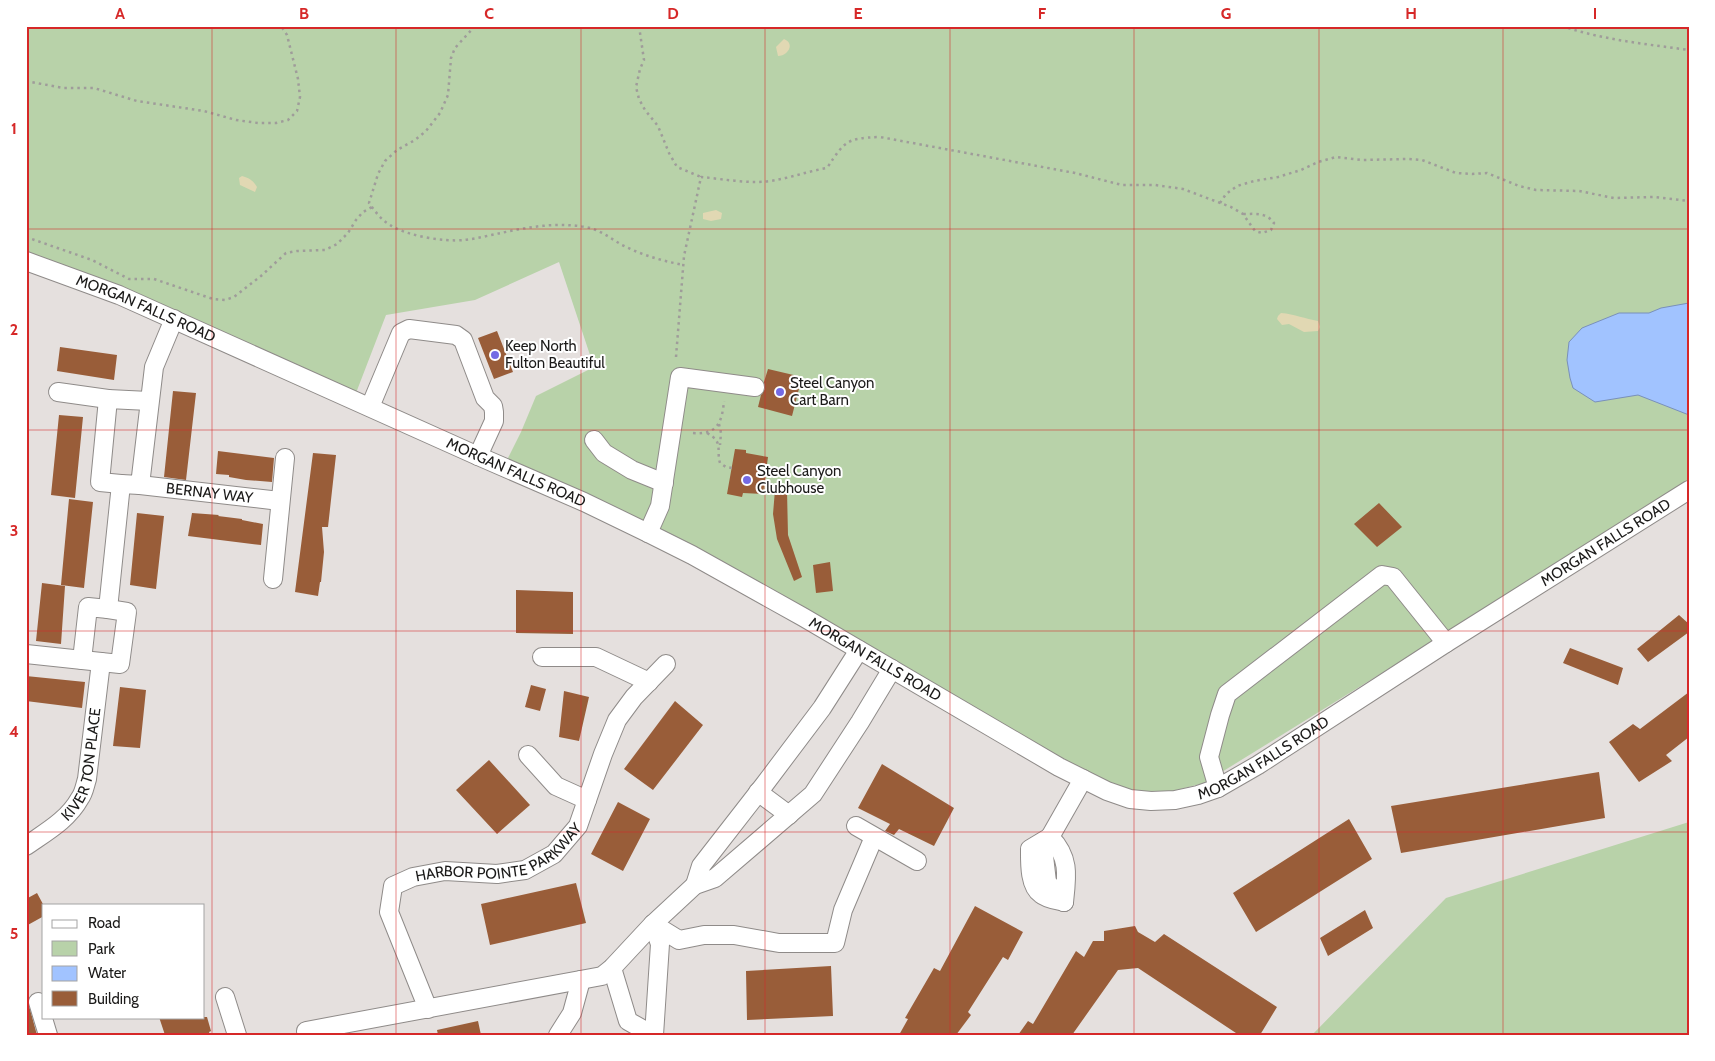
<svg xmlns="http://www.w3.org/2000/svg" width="1715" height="1061" viewBox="0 0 1715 1061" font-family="Cabin,sans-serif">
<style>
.green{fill:#b8d2a9}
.sand{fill:#e1d8b3}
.water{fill:#a1c3ff;stroke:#7990ba}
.building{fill:#995d39}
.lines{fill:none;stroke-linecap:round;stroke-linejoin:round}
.minor-casing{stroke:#8f8b89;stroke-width:20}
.path{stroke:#9f9c9a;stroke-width:2.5;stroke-dasharray:2.5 4;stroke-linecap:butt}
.minor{stroke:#fff;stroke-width:18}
.grid{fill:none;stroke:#d62828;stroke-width:1;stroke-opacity:0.55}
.poi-dot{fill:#746ae4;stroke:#fff;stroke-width:2}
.labels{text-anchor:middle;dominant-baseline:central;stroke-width:4;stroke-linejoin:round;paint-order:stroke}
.street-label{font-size:15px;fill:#1b1a19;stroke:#fff}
.poi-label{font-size:15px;fill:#1b1a19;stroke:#fff;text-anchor:start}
.neatline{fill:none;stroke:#d62828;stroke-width:2}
.grid-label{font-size:16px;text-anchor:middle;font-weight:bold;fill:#d62828}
</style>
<rect width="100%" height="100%" fill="#e5e0de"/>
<path class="green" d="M26,26H1689V483L1204,783L1126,803L769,596L501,472L521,432L536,396L594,367L559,262L475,300L386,315L351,406L298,386L46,265L26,262Z
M1689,822V1035H1312L1446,898Z"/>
<path class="sand" d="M784,39C796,44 787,56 778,56L776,47Z
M242,176C249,178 253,180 257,187L255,192L240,185L239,178Z
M716,210L722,213L721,219L711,221L703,219V213Z
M1281,313C1295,314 1305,319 1318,321L1320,327L1318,331L1304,332L1289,324L1282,325L1277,319L1278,316Z"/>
<path class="water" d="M1689,303V415L1638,395L1595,402L1573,388L1570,378L1567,360L1569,342L1582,328L1619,313H1649L1661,308Z"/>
<path class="building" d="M497,331L513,372L494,379L478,338Z
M60,347L117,355L114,380L57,371Z
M768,369L802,377L792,416L758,407L761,395L765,389L764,382Z
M173,391L196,393L186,480L164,477Z
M59,415L83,417L75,498L51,495Z
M735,449L746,450V453L768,457L763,494L743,493L742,497L727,494Z
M218,451L274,458L272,482L246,480L229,477V475L216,474Z
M313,453L336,455L328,527H322L324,552L321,582H320L318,596L295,592Z
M775,490L787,491L788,535L802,577L794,581L777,539L773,514Z
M69,499L93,502L84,588L61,585Z
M1379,503L1402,527L1377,547L1354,524Z
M137,513L164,516L156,589L130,585Z
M192,513L219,515L218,516L242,519V520L263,524L261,545L188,536Z
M830,562L833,591L816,593L813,565Z
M42,583L65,586L61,644L36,641Z
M516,590L573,592V634L516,633Z
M1679,615L1689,624V632L1648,662L1637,649Z
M1570,648L1623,668L1618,685L1563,663Z
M26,676L85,682L82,708L26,701Z
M531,685L546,689L540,711L525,707Z
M120,687L146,690L140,748L113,746Z
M564,691L589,697L579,741L559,737Z
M1689,692V737L1666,755L1672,761L1639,782L1609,742L1633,724L1640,729Z
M675,701L703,725L653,790L624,769Z
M489,760L530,805L497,834L456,790Z
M882,764L954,808L934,846L899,829L894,835L885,831L890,824L858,808Z
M1599,772L1605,818L1401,853L1391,806Z
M618,802L650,819L623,871L591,854Z
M1349,819L1372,859L1256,932L1233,893Z
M576,883L586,923L490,945L481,904Z
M37,893L44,906V916L26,926V899Z
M975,906L1023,932L1008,960L1003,957L968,1012L971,1015L956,1035H899L908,1019L905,1018L934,968L940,971Z
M1365,910L1373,928L1328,956L1320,938Z
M1135,926L1138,932L1155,942L1164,934L1277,1007L1260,1035H1239L1138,968L1118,970L1072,1035H1018L1028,1021L1033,1024L1076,951L1084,957L1093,941H1104V931Z
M831,966L833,1016L747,1020L746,971Z
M26,1002H28L37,1035H26Z
M159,1017H207L211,1031L209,1032L210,1035H165Z
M478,1021L481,1035H438L437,1030Z"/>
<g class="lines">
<defs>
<g id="minor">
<path id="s1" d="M26,261L119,295L478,456L584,502L648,533L692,555L803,617L1059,767L1107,791L1130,799L1151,801L1175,800L1198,795L1218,788L1258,765L1446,643L1689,490"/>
<path d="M58,392L108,399"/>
<path d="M370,407L401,333L409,329L456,335L463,340L485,398L493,406L494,412V421L478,456"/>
<path d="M594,440L604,453L632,470L664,483"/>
<path d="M121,484L100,482L108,399L149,401"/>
<path id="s2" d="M140,485L280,501"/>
<path d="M648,533L660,506L680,377L755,387"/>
<path d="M273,579L285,458"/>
<path d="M26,654L120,664L127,612L108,609"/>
<path d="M542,657H596L649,682"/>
<path d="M82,660L88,607L108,609L121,484L140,485L154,367L174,319"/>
<path d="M528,755L556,786L587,800"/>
<path d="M1218,788L1209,757L1220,715L1227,694L1382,575L1393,577L1446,643"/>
<path d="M758,792L789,815"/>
<path d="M856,826L917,861"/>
<path d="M1050,837L1030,849C1030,862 1029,886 1041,894C1047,899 1057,900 1064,902"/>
<path d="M1050,837C1070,857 1067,876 1064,902"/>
<path id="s3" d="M26,846C46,832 68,820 80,798C84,793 85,785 87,779L101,662"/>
<path d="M695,885L701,866L764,785L822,708L859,650"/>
<path d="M1064,902L1047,882L1044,856L1050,837L1083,779"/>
<path d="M653,924L679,940L704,935H734L779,943H835L843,910L874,837"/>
<path d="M653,924L660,944L654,1035"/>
<path d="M612,968L628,1021L653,1035"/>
<path d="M225,997L237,1035"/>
<path d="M38,1002L48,1035"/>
<path id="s4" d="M428,1009L389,912L393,886L413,877L445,871L497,874L525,870L554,854L578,826L603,754L617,720L634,697L666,664"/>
<path d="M306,1031L602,976L612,968L653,924L695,885L715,878L813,794L860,722L892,669"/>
<path d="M558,1035L572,1013L581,980"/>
</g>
</defs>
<use href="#minor" class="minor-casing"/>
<path class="path" d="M475,26L455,48L451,58L448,95L440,113L426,131L415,140L397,150L385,161L378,174L369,203C375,211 381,220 390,225C407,236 444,242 464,240C477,239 489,235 501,233C528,227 557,222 585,227C599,229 610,238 622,245C642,255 662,261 684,265
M639,26L644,60L640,69L636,87L639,99L645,110L658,126L669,153L677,167L701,177
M1562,26C1603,40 1646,44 1689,50
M26,81L63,88H94L137,101L204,111L236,120L258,123H276L288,120L297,111L300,97L298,79L287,35L281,26
M1220,203L1226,194L1237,186L1254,181L1278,177L1301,170L1318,162L1336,157L1362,160L1408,159L1422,160L1456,173L1472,174L1487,173L1519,186L1536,190L1579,191L1614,198L1654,197L1689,201
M26,237L92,260L129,279H154L213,299L225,300L234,297L261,276L286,253L297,251L325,250L337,244L348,233L356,220L363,212L372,207
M676,357L684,256L701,177C724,179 754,185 776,180C793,177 809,171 827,168C845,141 846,138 880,137L1075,173L1122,185H1155L1183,189L1231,207L1243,214L1255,231L1262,233L1271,230L1274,223C1266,212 1255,214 1243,214
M719,424L721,433L720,445
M693,433C717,435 722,423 724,401
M707,433C724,442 716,450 720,463L726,467L732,468"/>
<use href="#minor" class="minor"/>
</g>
<path class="grid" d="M212,26V1035M396,26V1035M581,26V1035M765,26V1035M950,26V1035M1134,26V1035M1319,26V1035M1503,26V1035M26,229H1689M26,430H1689M26,631H1689M26,832H1689"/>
<g class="poi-dot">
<circle cx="495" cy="355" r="5"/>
<circle cx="780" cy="392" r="5"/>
<circle cx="747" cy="480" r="5"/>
</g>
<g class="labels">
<g class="street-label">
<text stroke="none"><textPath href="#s1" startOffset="129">MORGAN FALLS ROAD</textPath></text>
<text stroke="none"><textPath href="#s1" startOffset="534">MORGAN FALLS ROAD</textPath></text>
<text stroke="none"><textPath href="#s2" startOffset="70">BERNAY WAY</textPath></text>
<text stroke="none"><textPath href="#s1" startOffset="1779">MORGAN FALLS ROAD</textPath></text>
<text stroke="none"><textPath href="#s1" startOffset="939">MORGAN FALLS ROAD</textPath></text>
<text stroke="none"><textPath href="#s1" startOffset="1374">MORGAN FALLS ROAD</textPath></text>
<text stroke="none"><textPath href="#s3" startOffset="106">KIVER TON PLACE</textPath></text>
<text stroke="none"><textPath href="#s4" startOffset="246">HARBOR POINTE PARKWAY</textPath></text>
</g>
<g class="poi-label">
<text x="505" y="346">Keep North<tspan x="505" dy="17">Fulton Beautiful</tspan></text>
<text x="790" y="383">Steel Canyon<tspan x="790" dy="17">Cart Barn</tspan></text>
<text x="757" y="471">Steel Canyon<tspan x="757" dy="17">Clubhouse</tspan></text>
</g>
</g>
<rect width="1715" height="1061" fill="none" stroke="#ffffff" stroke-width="55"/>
<rect x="42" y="904" width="162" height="115" fill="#ffffff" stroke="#a4a3a3"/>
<rect x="52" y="920" width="25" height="8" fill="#ffffff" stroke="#a4a3a3"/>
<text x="88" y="928" font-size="15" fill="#1b1a19">Road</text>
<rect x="52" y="941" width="25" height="15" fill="#b8d2a9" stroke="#a4a3a3"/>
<text x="88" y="954" font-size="15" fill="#1b1a19">Park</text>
<rect x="52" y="966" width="25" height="15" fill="#a1c3ff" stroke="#a4a3a3"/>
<text x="88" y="978" font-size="15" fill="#1b1a19">Water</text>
<rect x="52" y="991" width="25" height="15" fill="#995d39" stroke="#a4a3a3"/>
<text x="88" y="1004" font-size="15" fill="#1b1a19">Building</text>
<rect x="28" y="28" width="1660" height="1006" class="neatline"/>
<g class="grid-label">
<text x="120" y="19">A</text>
<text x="304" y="19">B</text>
<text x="489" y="19">C</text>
<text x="673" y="19">D</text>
<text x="858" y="19">E</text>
<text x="1042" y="19">F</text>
<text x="1226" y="19">G</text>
<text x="1411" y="19">H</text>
<text x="1595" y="19">I</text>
<text x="14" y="134">1</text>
<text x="14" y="335">2</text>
<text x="14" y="536">3</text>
<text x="14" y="737">4</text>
<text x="14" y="939">5</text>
</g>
</svg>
